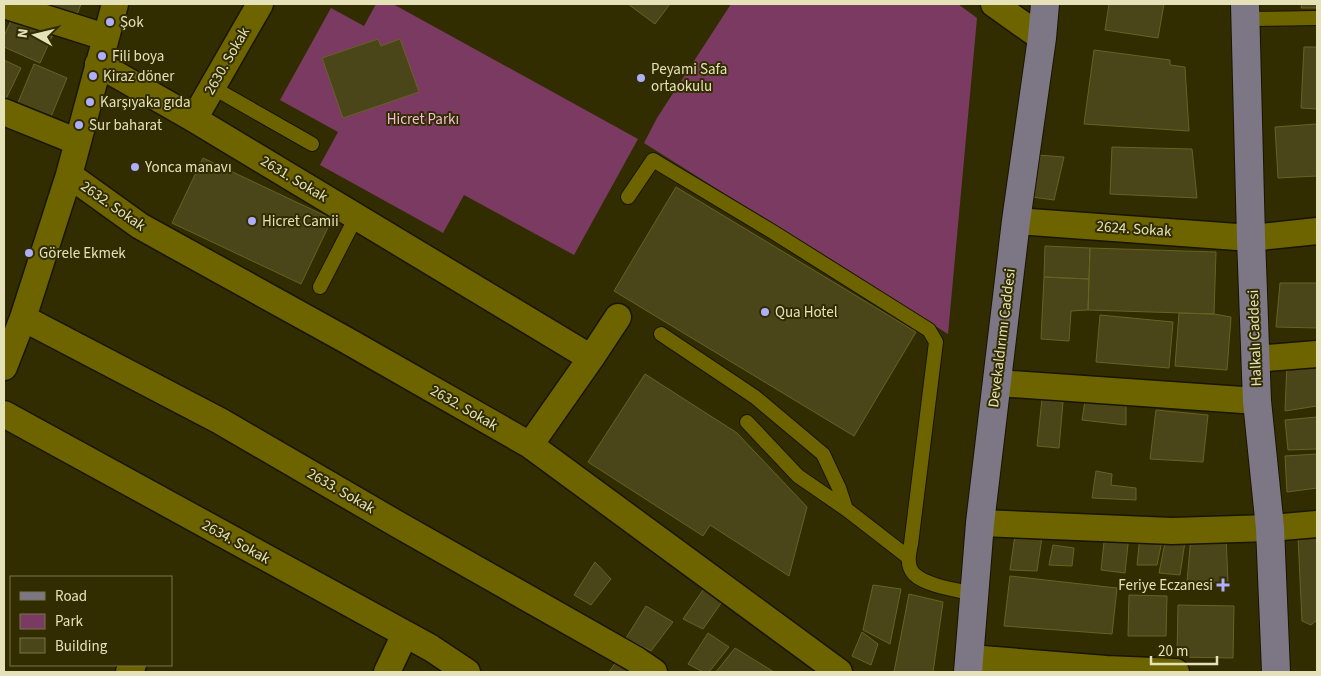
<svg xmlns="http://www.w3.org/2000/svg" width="1321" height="676" viewBox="0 0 1321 676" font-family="'Source Sans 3',sans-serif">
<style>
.green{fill:#7b3a62}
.building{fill:#4a4619;stroke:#686222}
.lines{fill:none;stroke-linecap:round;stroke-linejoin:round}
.lane-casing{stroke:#181500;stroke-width:16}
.street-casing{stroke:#181500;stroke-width:29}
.primary-casing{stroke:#181500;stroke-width:30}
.lane{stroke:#6d6400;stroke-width:14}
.street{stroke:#6d6400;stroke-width:26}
.primary{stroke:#7d7785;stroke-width:28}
.poi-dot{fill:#aeaefa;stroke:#322d00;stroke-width:2}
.labels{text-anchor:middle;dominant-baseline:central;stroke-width:4;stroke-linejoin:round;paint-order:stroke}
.poi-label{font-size:15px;fill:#e5e2ba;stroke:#322d00;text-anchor:start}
.street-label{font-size:15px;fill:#e5e2ba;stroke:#322d00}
.park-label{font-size:15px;fill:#f3bbdb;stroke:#322d00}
</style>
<rect width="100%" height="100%" fill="#322d00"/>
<path class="green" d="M376,4H393L638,139L574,255L464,195L443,233L320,165L338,132L280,100L331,8L364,26Z
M731,4H958L977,18L948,334L644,143L657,118Z"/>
<path class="building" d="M42,4H81L76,17Z
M628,4H670L655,24Z
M1109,4H1164L1158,38L1105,30Z
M1302,4H1317V8H1301Z
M14,14L54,32L40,63L4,47V36Z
M378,39L381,46L400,39L419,92L343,118L322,58Z
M1304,47H1317V109L1301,108Z
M1094,50L1170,60V65L1185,67L1189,131L1084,124Z
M4,60L21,68L5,101L4,100Z
M34,64L67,78L50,119L17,105Z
M1317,124V176L1278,178L1275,127Z
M1112,147L1192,149L1197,198L1110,194Z
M1037,155L1064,157L1054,200L1032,197Z
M203,158L332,219L301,284L172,223Z
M676,187L916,332L854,436L614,291Z
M1045,246L1090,248L1089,279L1044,277Z
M1090,248L1216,252L1214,314L1088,310Z
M1044,277L1089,279L1088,310L1071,311L1069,341L1041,339Z
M1280,283H1317V328L1276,327Z
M1179,313L1214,314L1231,317L1227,370L1175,366Z
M1100,315L1173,322L1169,368L1096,362Z
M1317,360V406L1285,411L1287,362Z
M645,374L737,433L807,507L789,576L710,525L703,536L588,462Z
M1042,399L1063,402L1059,448L1037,446Z
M1085,401L1126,405V425L1082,420Z
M1156,410L1208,415L1203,462L1150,459Z
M1317,417V449L1288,450L1285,420Z
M1317,454V488L1287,492L1285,456Z
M1096,471L1112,474L1111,485L1136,488V500L1092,498Z
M1016,528L1043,530L1037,571L1010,570Z
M1105,533L1129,535L1125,573L1101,570Z
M1186,535L1180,575L1159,573L1166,537Z
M1226,535L1228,583L1187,582L1191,536Z
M1140,536H1163L1157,565H1137Z
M1298,537H1317V620L1311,625L1302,621Z
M1053,545L1074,548L1072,566L1049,565Z
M595,562L611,579L591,605L574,595Z
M1010,576L1117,588L1112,634L1004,626Z
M873,585L901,589L890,644L863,630Z
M703,590L724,599L703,629L683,619Z
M909,594L943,602L933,672H894Z
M1129,595L1167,596L1166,636H1128Z
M1178,605L1234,606L1233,658L1177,657Z
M646,606L673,622L651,651L626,638Z
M862,632L878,644L871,665L852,656Z
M708,633L729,647L709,672H703L688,664Z
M735,648L774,672H716Z
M616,662L633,672H609Z"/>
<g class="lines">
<defs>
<path id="lane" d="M1246,19L1317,18
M212,87L312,144
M628,197L653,160L773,232L929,330L936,342L911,544C909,553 906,566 914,574C926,586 958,590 975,594
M320,287L356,217
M661,334L755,397L823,454L839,488L846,509L908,557
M747,422L798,476L846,509"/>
<path id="street" d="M994,4L1042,38
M4,5L105,37
M98,64L194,119L591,358
M4,112L78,142
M194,119L260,4
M69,175L140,226L346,340L530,445L839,672
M1016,221L1251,238L1317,231
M23,318L220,421L397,524L635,659L654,672
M1255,359L1317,354
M4,367L23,318L69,175L115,4
M997,383L1257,401
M4,414L431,648L467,672
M530,445L591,358L618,317
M980,523L1172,531L1270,528L1317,524
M970,658L1106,669L1176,672
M129,672L133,665
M387,672L405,634"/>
<path id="primary" d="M1245,4L1251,238L1257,401L1270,528L1276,672
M968,672L980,523L1016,221L1042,38L1045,4"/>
</defs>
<use href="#lane" class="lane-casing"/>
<use href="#street" class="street-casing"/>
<use href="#primary" class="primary-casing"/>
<use href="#lane" class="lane"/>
<use href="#street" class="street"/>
<use href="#primary" class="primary"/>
</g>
<g class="poi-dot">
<circle cx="110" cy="22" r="5"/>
<circle cx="102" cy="56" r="5"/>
<circle cx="93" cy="76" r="5"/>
<circle cx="641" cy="78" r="5"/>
<circle cx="90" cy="102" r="5"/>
<circle cx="79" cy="125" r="5"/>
<circle cx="135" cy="167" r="5"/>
<circle cx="252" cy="221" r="5"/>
<circle cx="29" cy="253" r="5"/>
<circle cx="765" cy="312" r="5"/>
<path d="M1220.5 577.5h5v5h5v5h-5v5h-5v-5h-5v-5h5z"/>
</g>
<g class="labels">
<g class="poi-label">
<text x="120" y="22">Şok</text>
<text x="112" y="56">Fili boya</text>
<text x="651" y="69">Peyami Safa<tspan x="651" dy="17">ortaokulu</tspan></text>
<text x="103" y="76">Kiraz döner</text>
<text x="100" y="102">Karşıyaka gıda</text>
<text x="89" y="125">Sur baharat</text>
<text x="145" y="167">Yonca manavı</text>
<text x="262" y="221">Hicret Camii</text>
<text x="39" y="253">Görele Ekmek</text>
<text x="775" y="312">Qua Hotel</text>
<text x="1213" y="585" text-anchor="end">Feriye Eczanesi</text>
</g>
<g class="street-label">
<text transform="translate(227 61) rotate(-60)">2630. Sokak</text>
<text transform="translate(294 179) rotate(31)">2631. Sokak</text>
<text transform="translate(113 206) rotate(35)">2632. Sokak</text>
<text transform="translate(1134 229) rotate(4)">2624. Sokak</text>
<text transform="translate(1002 338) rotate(-83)">Devekaldırımı Caddesi</text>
<text transform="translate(1255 338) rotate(-92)">Halkalı Caddesi</text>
<text transform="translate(464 408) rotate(30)">2632. Sokak</text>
<text transform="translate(341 491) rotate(30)">2633. Sokak</text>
<text transform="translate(236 542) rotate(29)">2634. Sokak</text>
</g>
<g class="park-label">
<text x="423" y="119">Hicret Parkı</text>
</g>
</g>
<rect width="1321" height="676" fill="none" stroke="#e5e2ba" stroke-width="10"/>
<rect x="10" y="576" width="162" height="90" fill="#322d00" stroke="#7a754a"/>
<rect x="20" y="592" width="25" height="8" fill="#7d7785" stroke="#7a754a"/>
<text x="55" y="601" font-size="15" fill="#e5e2ba">Road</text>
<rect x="20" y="614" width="25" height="15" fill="#7b3a62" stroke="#7a754a"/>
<text x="55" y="626" font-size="15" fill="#e5e2ba">Park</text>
<rect x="20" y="638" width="25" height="15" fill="#4a4619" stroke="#7a754a"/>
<text x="55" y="651" font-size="15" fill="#e5e2ba">Building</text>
<g transform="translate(35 35) rotate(278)" stroke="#322d00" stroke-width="4" paint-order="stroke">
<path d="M0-4L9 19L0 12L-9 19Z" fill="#e5e2ba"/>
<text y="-8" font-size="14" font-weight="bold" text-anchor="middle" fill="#e5e2ba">N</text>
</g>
<path d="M1151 656v8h66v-8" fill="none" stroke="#e5e2ba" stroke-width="2.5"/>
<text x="1158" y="656" font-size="15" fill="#e5e2ba" stroke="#322d00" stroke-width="4" paint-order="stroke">20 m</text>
</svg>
